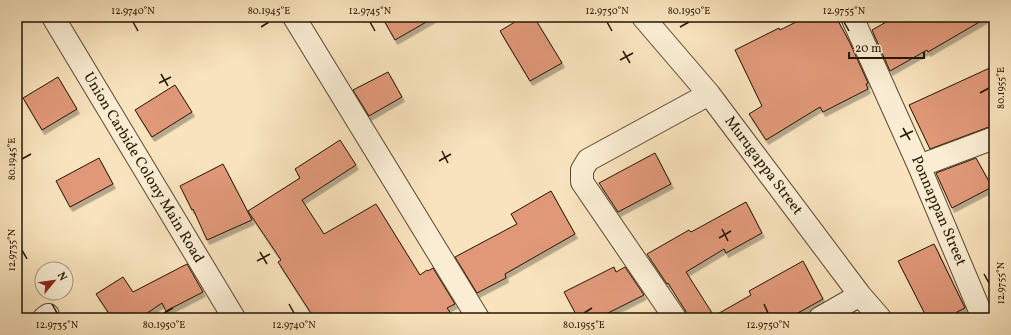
<svg xmlns="http://www.w3.org/2000/svg" width="1011" height="335" viewBox="0 0 1011 335" font-family="Vollkorn,serif">
<style>
.building{fill:#e09879;stroke:#251601;filter:url(#shadow)}
.lines{fill:none;stroke-linecap:round;stroke-linejoin:round}
.minor-casing{stroke:#5a4930;stroke-width:24}
.minor{stroke:#faedd4;stroke-width:22}
.ticks{fill:none;stroke:#251601;stroke-width:1.5}
.labels{text-anchor:middle;dominant-baseline:central;stroke-width:4;stroke-linejoin:round;paint-order:stroke}
.street-label{font-size:15px;fill:#251601;stroke:#faedd4}
.neatline{fill:none;stroke:#251601;stroke-width:1.5}
.ticks-label{font-size:10px;text-anchor:middle;fill:#251601}
</style>
<defs>
<filter id="shadow"><feDropShadow dx="2.5" dy="4.5" stdDeviation="0" flood-color="#0004"/></filter>
</defs>
<rect width="100%" height="100%" fill="#f8e3bd"/>
<filter id="stains"><feTurbulence type="fractalNoise" baseFrequency=".005" numOctaves="4"/><feColorMatrix values="0 0 0 0 .2 0 0 0 0 .09 0 0 0 0 .02 0 0 0 .5 -.17"/></filter>
<radialGradient id="worn" r=".72"><stop offset=".6" stop-color="#630" stop-opacity="0"/><stop offset="1" stop-color="#630" stop-opacity=".3"/></radialGradient>
<path class="building" d="M382,17H435L395,40Z
M523,17H534L562,63L530,81L500,31Z
M806,17H836L850,43L868,83L866,84L868,89L823,112L820,107L766,140L749,114L762,106L735,50L779,28L780,30Z
M895,17H988L928,52L927,50L890,71L872,30Z
M994,66V125L930,149L909,105Z
M388,72L402,97L369,116L353,90Z
M58,77L77,109L42,130L23,98Z
M175,85L192,112L152,137L135,110Z
M340,140L356,165L302,200L324,234L376,204L420,275L427,270L428,271L433,268L455,304L447,308L454,318H314L278,262L281,260L248,211L300,178L295,169Z
M655,153L671,184L618,212L599,183Z
M99,158L113,184L70,207L56,181Z
M976,158L992,187L952,208L936,173Z
M223,164L252,220L207,240L193,209L192,210L180,186Z
M551,191L575,234L505,274L506,278L477,293L455,257L517,224L511,214Z
M746,202L762,233L726,253L724,249L686,272L714,316L751,295L749,291L803,261L823,299L789,318H690L668,283L667,284L647,254L689,230L691,232Z
M934,244L965,308L957,312L961,318H927L898,261Z
M187,264L203,292L166,311L162,303L140,318H112L96,294L123,277L133,292Z
M614,267L616,272L625,267L644,295L598,318H578L564,292Z"/>
<g class="lines">
<defs>
<path id="minor" d="M53,17L234,318
M294,17L478,318
M643,17L709,94L860,295L880,318
M852,17L919,166L983,318
M919,166L994,138
M44,318L48,315
M675,318L582,182V170L588,160L709,94
M820,318L860,295"/>
</defs>
<use href="#minor" class="minor-casing"/>
<use href="#minor" class="minor"/>
</g>
<path class="ticks" d="M133,22L138,31M370,22L375,31M607,22L612,31M844,22L849,31M261,27L269,22M680,27L689,22M623,51L630,63M620,60L633,53M161,74L168,86M159,83L171,77M980,93L989,88M903,128L910,140M900,137L913,131M442,151L448,163M22,159L31,154M439,161L451,154M722,229L728,241M719,238L731,231M22,250L27,259M260,252L267,264M257,261L270,254M984,274L989,283M52,304L57,313M289,304L294,313M764,304L768,313M164,313L173,308M584,313L592,308"/>
<g class="labels">
<g class="street-label">
<text transform="translate(763 166) rotate(53)">Murugappa Street</text>
<text transform="translate(143 168) rotate(59)">Union Carbide Colony Main Road</text>
<text transform="translate(938 211) rotate(67)">Ponnappan Street</text>
</g>
</g>
<rect width="1011" height="335" fill="none" stroke="#f8e3bd" stroke-width="44"/>
<g transform="translate(54 281) rotate(61)"><circle r="19" fill="#faedd4" stroke="#a59780"/>
<path d="M0-3L7 15L0 10L-7 15Z" fill="#8f2418"/>
<text y="-6" font-size="11" font-weight="bold" text-anchor="middle" fill="#251601">N</text>
</g>
<path d="M849 52v6h75v-6" fill="none" stroke="#251601" stroke-width="2"/>
<text x="855" y="52" font-size="12" fill="#251601" stroke="#faedd4" stroke-width="3" paint-order="stroke">20 m</text>
<rect x="22" y="22" width="967" height="291" class="neatline"/>
<g class="ticks-label">
<text x="133" y="14">12.9740°N</text>
<text x="269" y="14">80.1945°E</text>
<text x="370" y="14">12.9745°N</text>
<text x="607" y="14">12.9750°N</text>
<text x="689" y="14">80.1950°E</text>
<text x="844" y="14">12.9755°N</text>
<text transform="translate(1000 88) rotate(-90)" y="4">80.1955°E</text>
<text transform="translate(11 159) rotate(-90)" y="4">80.1945°E</text>
<text transform="translate(11 250) rotate(-90)" y="4">12.9735°N</text>
<text transform="translate(1000 283) rotate(-90)" y="4">12.9755°N</text>
<text x="57" y="328">12.9735°N</text>
<text x="164" y="328">80.1950°E</text>
<text x="294" y="328">12.9740°N</text>
<text x="584" y="328">80.1955°E</text>
<text x="768" y="328">12.9750°N</text>
</g>
<rect width="100%" height="100%" filter="url(#stains)"/>
<rect width="100%" height="100%" fill="url(#worn)"/>
</svg>
